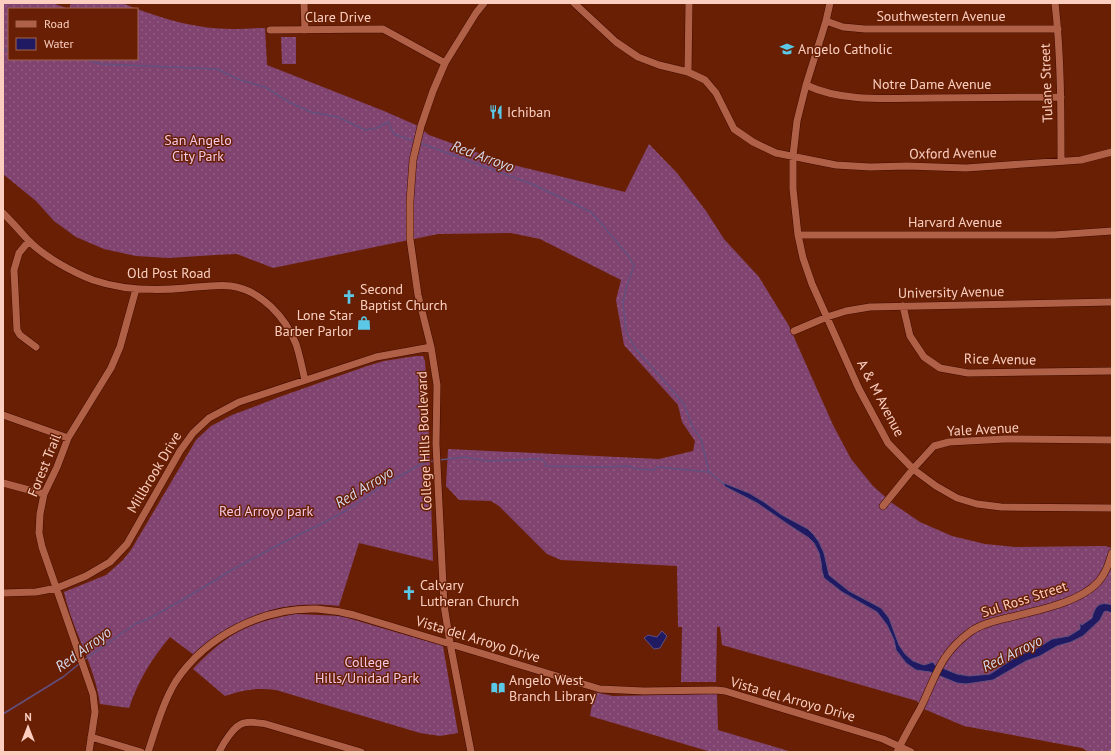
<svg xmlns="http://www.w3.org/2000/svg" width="1115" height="755" viewBox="0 0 1115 755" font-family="'PT Sans',sans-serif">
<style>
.grass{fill:url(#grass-dots)}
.water{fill:#201a62;stroke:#62507e}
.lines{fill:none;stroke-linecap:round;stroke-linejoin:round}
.stream{stroke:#62507e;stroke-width:1.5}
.minor-casing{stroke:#430c00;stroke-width:8}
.minor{stroke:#af6047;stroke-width:7}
.labels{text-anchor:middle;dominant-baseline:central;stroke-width:3;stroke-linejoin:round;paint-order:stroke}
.street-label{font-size:14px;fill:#fbcec0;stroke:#681f04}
.poi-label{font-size:14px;fill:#fbcec0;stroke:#681f04;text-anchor:start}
.park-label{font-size:14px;fill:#f3c9e5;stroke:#681f04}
.water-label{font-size:15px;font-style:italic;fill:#d4d8ee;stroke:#681f04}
</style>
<defs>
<pattern id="grass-dots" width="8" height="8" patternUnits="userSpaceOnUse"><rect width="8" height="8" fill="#814470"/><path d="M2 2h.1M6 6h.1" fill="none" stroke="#945e83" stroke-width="1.8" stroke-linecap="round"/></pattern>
</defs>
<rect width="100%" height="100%" fill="#681f04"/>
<path class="grass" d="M3,3H52L69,9L71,3H122L137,9H9V59H137V9C167,20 199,29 231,29C243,29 254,28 265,28L267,65L384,111L416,125L429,135L509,164L625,192L649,144L677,173L706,211L724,239L759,277L789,326L833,425L851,459L873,486L892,503L920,522L952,536L985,544L1015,547L1105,546L1112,548V752H1089L1082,748L964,726L924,709L917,701L722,645L720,627H678L677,566L561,560L547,554L499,506L491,501L459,500L446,486L448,449L659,459L693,451L695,441L682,422L678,405L624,345L616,300L621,280L540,239L511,233L438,234L273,268L237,254L215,255L169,258L136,256L104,249L76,237L54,221L36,201L3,174Z
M281,37H296V64H282Z
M416,356H423L425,361L428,405L433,561L359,543L339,606C280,599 238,616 194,655L170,637C152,658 138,681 129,708L100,704C95,665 72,630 64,592L106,575L122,561L131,550L196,440L211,426L232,415L282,396L367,366L384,361Z
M296,614L341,616L443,646L458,733L440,736L420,733L276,690C255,688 246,689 225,696L193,669C226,634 249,622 296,614Z
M682,627H717L716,682H681Z
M594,692L613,696L717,694L718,730L792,752H711L590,716Z"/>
<path class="water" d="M721,482L749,493L764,502L782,515L808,529L814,535L819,542L824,553L829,575L849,591L881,608L889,618L899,645L905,654L913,661L924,665L933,662L935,665L957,674L969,676L990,674L1019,655L1036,649L1052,639L1069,636L1080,629V623L1082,625L1092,618C1095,606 1099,601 1112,605V613L1106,611L1104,612L1100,620L1083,636L1071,642L1057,646L1040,656L1026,661L993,680L966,684L957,683L930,672L916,670L906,663L896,650L894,640L887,625L877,612L842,592L824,578L822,571L821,562L819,553L814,543L809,538L789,525L757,503L726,487Z
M662,631L667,636L660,648L654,649L644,638L648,635L657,637Z"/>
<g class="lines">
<path class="stream" d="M3,50H9
M85,59L101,64L217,69L240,80L265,87L289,102L311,112L338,117L365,130L377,128L388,122L394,134L414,141
M420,143L532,184L591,212L628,255L634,266L626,288L623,303L626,332L635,348L684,404L693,428L701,439L709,472
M439,460L465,457L487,461L541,459L544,461L546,466L603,467L628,466L637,469L654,470L657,467L709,472L724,484
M84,660L135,624L150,618L184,599L232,570L278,545L325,522L347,510L382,486L425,462L434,461
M3,714L63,677L79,664"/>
<defs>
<path id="minor" d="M304,3L305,30
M574,3L616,42L638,57L659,65L688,72L705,80L716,93L734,129L753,142L776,153L836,165L870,167L907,166L966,168L1081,160L1112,152
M830,3L826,21L806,85L797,121L793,156V189L798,235L803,258L812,284L859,389L888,443L913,469L936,486L957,498L977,504L1001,507L1112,508
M1055,3C1061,56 1061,109 1061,161
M826,21L843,27L865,29H1058
M270,30L383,29L445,63
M688,72L689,3
M806,85C844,103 891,98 932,98C975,98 1018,97 1061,97
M3,213C12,222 20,231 28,240C43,256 72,272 93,280C122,290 155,291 186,288C199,287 219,284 231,286C261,290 286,318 296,344C300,356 302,368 305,380
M798,235H1054L1112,231
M29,241L19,253L14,270L17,330L20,335L36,347
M903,306L910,336L924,357L940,368L968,373L1112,371
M794,331L827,317L846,311L870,307L1112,302
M3,415L68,438
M3,483L44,494
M883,506L913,469L934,446L949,442L1005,439L1112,440
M3,593L36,592L57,588L86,576L110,562L127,544L180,451L193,433L209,418L239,402L376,357L431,347
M91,737L141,752
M89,752L95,712L93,694L42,547L39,533L40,514L44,494L57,467L68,438L111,368L120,347L136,289
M148,752C156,728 163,702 176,681C206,636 263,607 317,609C330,610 342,612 354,615L600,689L644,691L716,690L725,691L883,739L911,752
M219,752C223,744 234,725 244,723C251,721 259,723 266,724L361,752
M471,752L450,643L444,605L436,444L437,385L431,347L418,295L410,239V201L413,160L421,126L433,91L445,63L476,13L484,3
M897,752C904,737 912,723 920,709C936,677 939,655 970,632C981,624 995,621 1007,618C1035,611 1080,603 1099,581C1106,573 1109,563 1112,553"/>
</defs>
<use href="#minor" class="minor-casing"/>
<use href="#minor" class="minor"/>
</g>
<defs>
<symbol id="school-bare" viewBox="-9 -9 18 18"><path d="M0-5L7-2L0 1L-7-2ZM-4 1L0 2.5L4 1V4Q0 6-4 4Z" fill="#5ac8e6" stroke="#681f04" stroke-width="2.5" paint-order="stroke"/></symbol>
<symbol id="restaurant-bare" viewBox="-9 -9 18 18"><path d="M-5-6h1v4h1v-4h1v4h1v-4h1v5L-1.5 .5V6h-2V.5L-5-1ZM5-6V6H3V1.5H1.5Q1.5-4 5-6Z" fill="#5ac8e6" stroke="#681f04" stroke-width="2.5" paint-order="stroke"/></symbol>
<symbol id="church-bare" viewBox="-9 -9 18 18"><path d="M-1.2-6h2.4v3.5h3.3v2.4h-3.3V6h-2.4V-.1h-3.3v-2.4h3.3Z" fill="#5ac8e6" stroke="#681f04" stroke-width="2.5" paint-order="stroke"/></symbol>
<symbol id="shop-bare" viewBox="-9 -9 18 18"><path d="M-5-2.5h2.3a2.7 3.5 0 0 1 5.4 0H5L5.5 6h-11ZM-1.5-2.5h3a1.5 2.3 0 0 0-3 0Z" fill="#5ac8e6" stroke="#681f04" stroke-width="2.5" paint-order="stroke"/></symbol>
<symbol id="library-bare" viewBox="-9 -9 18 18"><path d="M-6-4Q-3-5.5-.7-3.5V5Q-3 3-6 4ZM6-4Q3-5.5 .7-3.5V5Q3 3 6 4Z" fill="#5ac8e6" stroke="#681f04" stroke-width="2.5" paint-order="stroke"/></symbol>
</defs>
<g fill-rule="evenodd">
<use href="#school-bare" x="777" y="39" width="20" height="20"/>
<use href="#restaurant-bare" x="486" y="102" width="20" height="20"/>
<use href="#church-bare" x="339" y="287" width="20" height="20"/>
<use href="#shop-bare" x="354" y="313" width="20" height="20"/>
<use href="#church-bare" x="399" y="583" width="20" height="20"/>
<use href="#library-bare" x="488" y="678" width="20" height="20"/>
</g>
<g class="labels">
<g class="street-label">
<text x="941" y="16">Southwestern Avenue</text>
<text x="338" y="17">Clare Drive</text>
<text transform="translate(1046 83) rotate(-92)">Tulane Street</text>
<text x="932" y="84">Notre Dame Avenue</text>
<text transform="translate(953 153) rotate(-1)">Oxford Avenue</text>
<text x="955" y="222">Harvard Avenue</text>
<text x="169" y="273">Old Post Road</text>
<text transform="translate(951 292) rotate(-1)">University Avenue</text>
<text transform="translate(1000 359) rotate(1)">Rice Avenue</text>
<text transform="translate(881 398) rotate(62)">A &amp; M Avenue</text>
<text transform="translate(983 429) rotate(-3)">Yale Avenue</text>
<text transform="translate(424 441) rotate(-92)">College Hills Boulevard</text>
<text transform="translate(44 465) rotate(-68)">Forest Trail</text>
<text transform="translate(154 472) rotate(-59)">Millbrook Drive</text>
<text transform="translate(1024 599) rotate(-18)">Sul Ross Street</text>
<text transform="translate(478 639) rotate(17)">Vista del Arroyo Drive</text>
<text transform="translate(793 699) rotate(16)">Vista del Arroyo Drive</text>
</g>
<g class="poi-label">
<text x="798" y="49">Angelo Catholic</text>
<text x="507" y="112">Ichiban</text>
<text x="360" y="289">Second<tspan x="360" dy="16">Baptist Church</tspan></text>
<text x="353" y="315" text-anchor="end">Lone Star<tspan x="353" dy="16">Barber Parlor</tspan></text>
<text x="420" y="585">Calvary<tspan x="420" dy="16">Lutheran Church</tspan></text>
<text x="509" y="680">Angelo West<tspan x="509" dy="16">Branch Library</tspan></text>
</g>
<g class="park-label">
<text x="198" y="140">San Angelo<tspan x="198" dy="16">City Park</tspan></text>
<text x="266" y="511">Red Arroyo park</text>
<text x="367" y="662">College<tspan x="367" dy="16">Hills/Unidad Park</tspan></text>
</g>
<g class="water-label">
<text transform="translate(483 156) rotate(20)">Red Arroyo</text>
<text transform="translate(364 487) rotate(-31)">Red Arroyo</text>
<text transform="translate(83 649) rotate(-36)">Red Arroyo</text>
<text transform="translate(1012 653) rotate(-26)">Red Arroyo</text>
</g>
</g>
<rect width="1115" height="755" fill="none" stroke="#fbcec0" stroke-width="8"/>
<rect x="8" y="8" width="130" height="52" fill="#681f04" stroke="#a3654f"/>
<rect x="16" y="21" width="20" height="6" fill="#af6047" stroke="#a3654f"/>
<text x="44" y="28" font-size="12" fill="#fbcec0">Road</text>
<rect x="16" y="38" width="20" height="12" fill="#201a62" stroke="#a3654f"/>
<text x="44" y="48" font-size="12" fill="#fbcec0">Water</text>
<g transform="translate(28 727)" stroke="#681f04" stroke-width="3" paint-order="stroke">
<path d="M0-3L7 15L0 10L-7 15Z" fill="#fbcec0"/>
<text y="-6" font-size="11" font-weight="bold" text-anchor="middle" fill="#fbcec0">N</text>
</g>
</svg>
